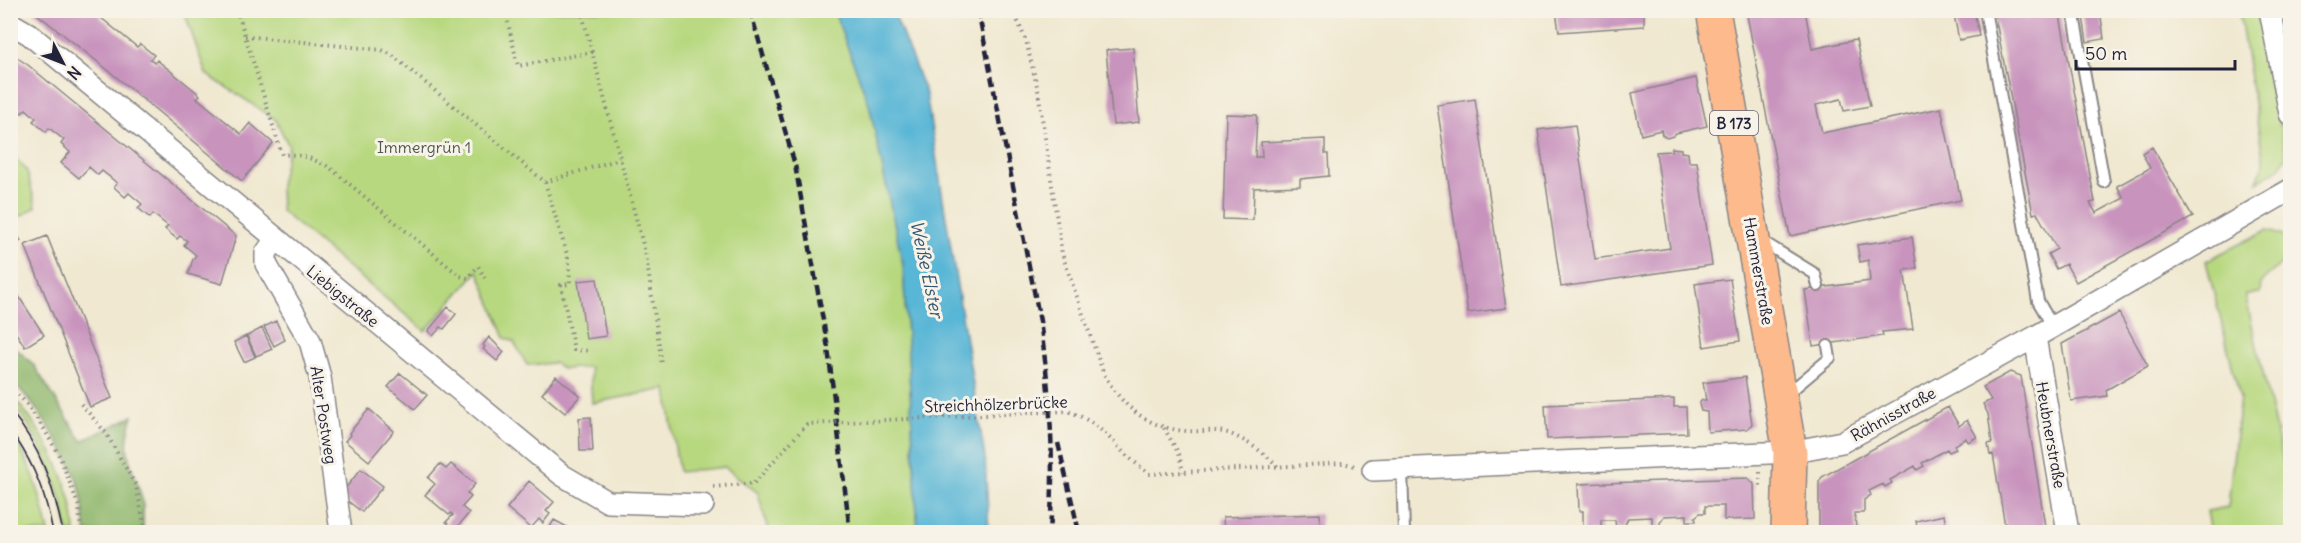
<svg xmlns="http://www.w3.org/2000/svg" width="2301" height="543" viewBox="0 0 2301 543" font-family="Delius,sans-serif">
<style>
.green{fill:#b7d87f;stroke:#6c7d5d;stroke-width:1.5}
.forest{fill:#91b86e;stroke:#5a6d54;stroke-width:1.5}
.water{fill:#58b6d6;stroke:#3d6c88;stroke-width:1.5}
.building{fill:#c893bd}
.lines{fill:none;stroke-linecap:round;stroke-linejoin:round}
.service-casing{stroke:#898586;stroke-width:14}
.minor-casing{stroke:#898586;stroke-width:24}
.primary-casing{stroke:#898586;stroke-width:36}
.path{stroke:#898586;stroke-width:4;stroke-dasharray:1.5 4.5;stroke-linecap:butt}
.service{stroke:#fff;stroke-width:10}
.minor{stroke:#fff;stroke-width:21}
.primary{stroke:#fcba8d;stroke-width:33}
.tram{stroke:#22223b;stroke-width:1.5}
.rail{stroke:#22223b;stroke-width:4.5;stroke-dasharray:9 4.5;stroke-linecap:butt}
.path-bridge{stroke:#898586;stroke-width:4;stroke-dasharray:1.5 4.5;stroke-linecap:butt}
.labels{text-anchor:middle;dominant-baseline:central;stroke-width:6;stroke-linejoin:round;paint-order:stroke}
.shield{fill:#f7f3e8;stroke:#62616f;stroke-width:1.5}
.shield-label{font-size:15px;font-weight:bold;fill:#22223b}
.park-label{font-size:16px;fill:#4f594f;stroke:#f7f3e8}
.street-label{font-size:16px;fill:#22223b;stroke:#f7f3e8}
.water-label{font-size:18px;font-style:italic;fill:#355671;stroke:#f7f3e8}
</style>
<rect width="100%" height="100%" fill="#f7f3e8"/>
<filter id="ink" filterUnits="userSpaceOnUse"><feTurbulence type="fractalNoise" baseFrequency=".0167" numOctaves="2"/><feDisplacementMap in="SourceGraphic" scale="12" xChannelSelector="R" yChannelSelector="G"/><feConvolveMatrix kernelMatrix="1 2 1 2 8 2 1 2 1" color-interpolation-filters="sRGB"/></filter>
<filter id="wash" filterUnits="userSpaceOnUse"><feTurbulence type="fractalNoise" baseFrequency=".008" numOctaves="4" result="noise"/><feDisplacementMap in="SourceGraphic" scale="24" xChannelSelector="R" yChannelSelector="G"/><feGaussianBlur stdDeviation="1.35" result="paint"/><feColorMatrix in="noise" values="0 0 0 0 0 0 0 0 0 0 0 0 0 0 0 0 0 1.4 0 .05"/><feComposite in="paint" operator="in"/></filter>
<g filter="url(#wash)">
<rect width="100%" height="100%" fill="#f0e8d0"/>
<path class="green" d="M184,11H834L869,104L903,265L918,532H769L758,493L725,467L679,472L666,389L592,403L590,367L563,369L555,363L527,365L514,342L505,338L478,271L425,331L281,211L280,184L289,146L275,119L206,74Z
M2239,11H2257L2286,156L2279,168L2257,182L2264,163Z
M10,152L27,171L36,207L11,222Z
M2267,230L2283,236C2293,261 2277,266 2261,282L2260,293L2245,294L2290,492V532H2211L2207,511L2228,507L2240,397L2206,261Z
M10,393C43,431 73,481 75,532H68L63,505L48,461L28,424L11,403Z
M11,433C32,463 41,497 49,532H11Z"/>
<path class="forest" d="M10,343L33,364L82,441L133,416C120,457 132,461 142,499C144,509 143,522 143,532H86C84,519 84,504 80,490C73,459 34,402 11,380Z"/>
<path class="water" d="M834,11H893L926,94L985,458L989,532H918L903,265L869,104Z"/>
<g id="blocks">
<path class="building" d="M32,10H96L102,15L100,17L137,47L140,44L154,55L150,59L155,63L157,60L200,95L197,98L241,134L250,123L273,143L242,181L103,66Z
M1644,10V26L1559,32L1556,11Z
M1746,10H1805L1812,49L1856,40L1870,106L1844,111L1841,99L1816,105L1822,133L1941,108L1961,200L1790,236Z
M1953,10H1974L1979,36L1959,40Z
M2022,10H2059L2095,202L2090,203L2096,213L2124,198L2117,186L2150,168L2142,153L2152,147L2193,217L2076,282L2066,264L2056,269L2048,254L2057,249L2037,213L2033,214L1995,16Z
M2082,10H2100L2104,39L2087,42Z
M1133,48L1139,122L1113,125L1106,50Z
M10,53L28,65L236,236L222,284L188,274L193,259L196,255L184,245L187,241L180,236L177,239L165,229L168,226L153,214L150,218L138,208L142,204L129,193L125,197L114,187L117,183L102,171L98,175L89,167L79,178L61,163L70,152L61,144L64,140L49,128L46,132L33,121L36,118L26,109L22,113L10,103L12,99L10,97Z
M1696,78L1707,126L1676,133L1673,136L1667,138L1662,135L1661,130L1641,135L1632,93Z
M1475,99L1506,308L1468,313L1437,105Z
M1226,114L1257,115L1255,157H1262L1261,142L1325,139V154H1328L1329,176L1300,179V186L1254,188L1253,220L1223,219Z
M1575,125L1595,259L1670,248L1656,152L1671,151L1672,148L1681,149V152L1688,153L1689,162H1697L1712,265L1561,287L1538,130Z
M10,223L21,241L10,247Z
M47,236L112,398L90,407L25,245Z
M1912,237L1917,268L1904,270L1913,329L1882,332L1883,336L1813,346L1805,290L1870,281L1868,260L1860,262L1857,245Z
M597,279L606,336L586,339L578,281Z
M1730,279L1740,341L1704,347L1695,284Z
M10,283L44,335L25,347L10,324Z
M448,307L456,314L444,329L441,327L433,336L428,331Z
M2119,313L2148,366L2106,390L2107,396L2071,401L2062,344Z
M276,321L285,340L274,346L264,327Z
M262,328L272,349L256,356L247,336Z
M246,336L255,357L244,362L234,342Z
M489,337L504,352L497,361L483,349L485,347L483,345Z
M2010,372L2021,376L2046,532H2006L1993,454L1990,455L1988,444L1992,443L1988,414L1983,404L1991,400L1983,387Z
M400,373L427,395L415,409L388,387Z
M556,376L580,396L565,413L542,394Z
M1745,377L1752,424L1747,429L1708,432L1707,412L1701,411L1699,404L1702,400H1706L1703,383Z
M1674,399V407H1686L1687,433L1547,439L1545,405Z
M1948,407L1959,426L1967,420L1977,437L1968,442L1966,438L1954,445L1956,449L1949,452L1947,449L1922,463L1924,466L1917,470L1915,466L1890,480L1892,483L1885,487L1883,484L1869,491L1871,495L1864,500V513H1855L1856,530H1860V532H1819V482L1822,477Z
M369,409L394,431L369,461L345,441L350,435L349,433Z
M591,417L593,451H580L579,418Z
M440,464L446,469L451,464L475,484L467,493L471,497L462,507L469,513L455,530L446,522L453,515L451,513L449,515L425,495L435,484L428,478Z
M361,469L383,486L362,512L340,495Z
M1748,478L1754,484L1755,519L1724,520V506H1705V513H1700L1695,517L1696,521H1687V515L1664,516L1660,522V527H1652V517L1628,518L1623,529H1616L1615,520H1601V532H1583V511H1579L1578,484Z
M529,481L554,502L546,511L550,514L543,523L539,519L531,528L507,508Z
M1320,514L1321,532H1224L1223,517Z
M1944,515L1947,532H1918L1916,521Z
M554,520L569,528L566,532H547Z"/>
</g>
</g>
<g filter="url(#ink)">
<use href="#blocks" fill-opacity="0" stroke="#898586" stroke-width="1.5"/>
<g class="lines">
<defs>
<path id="service" d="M1985,10L2038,301L2053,327
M2073,10L2104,182
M1760,240L1815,274L1818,286
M1786,395L1830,358L1828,346
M1402,469L1404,532"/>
<path id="minor" d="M2270,10L2290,114
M10,23L29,34L562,475L608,502L703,505
M275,240L266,253V264L310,341L320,377L341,532
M2035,337L2068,532
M1373,470L1790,452L1842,442L2035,337L2290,190"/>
<path id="primary" d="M1713,10L1790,452L1788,532"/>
</defs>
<use href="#service" class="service-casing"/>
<use href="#minor" class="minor-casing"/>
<use href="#primary" class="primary-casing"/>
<path class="path" d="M237,10L282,155C300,153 313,159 329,167L460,276L468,278L478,266L485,278
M505,10L518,66L593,52
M581,10L646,256L662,365
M1013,10L1026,41L1038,90L1062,254L1103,372C1120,405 1147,428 1186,431C1200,432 1214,429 1228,433C1246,440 1265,453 1278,467
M245,36L382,50L392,55L545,182L569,261L570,284L561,285L574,350L589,351
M545,182L620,159
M10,386L25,402L44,429L60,457L79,507L81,532
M81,404L106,433L136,486L146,532
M1164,428L1179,454L1183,472
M1126,455L1149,474L1343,463L1355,466
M1760,472V488
M713,487L754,483"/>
<use href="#service" class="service"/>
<use href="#minor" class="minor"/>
<use href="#primary" class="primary"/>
<path class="tram" d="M10,410C41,448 53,485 63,532
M10,430C33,461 46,494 53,532"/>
<path class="rail" d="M750,10L795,165L828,348L850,532
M978,10L1040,321C1050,392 1055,462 1050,532
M1058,443L1079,532"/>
<path class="path-bridge" d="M754,483L807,424L1066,411C1092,418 1108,436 1126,455"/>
</g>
</g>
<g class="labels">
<rect class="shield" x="1710" y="111" width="48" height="24" rx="4.5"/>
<g class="shield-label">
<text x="1734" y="123">B 173</text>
</g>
<g class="park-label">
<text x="424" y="147">Immergrün 1</text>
</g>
<g class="street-label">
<text transform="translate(1759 271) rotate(80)">Hammerstraße</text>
<text transform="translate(343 296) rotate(39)">Liebigstraße</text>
<text transform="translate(996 404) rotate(-2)">Streichhölzerbrücke</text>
<text transform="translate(1893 414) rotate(-29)">Rähnisstraße</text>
<text transform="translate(324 415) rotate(81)">Alter Postweg</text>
<text transform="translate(2051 435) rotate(80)">Heubnerstraße</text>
</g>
<g class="water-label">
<text transform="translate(927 269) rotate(78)">Weiße Elster</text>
</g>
</g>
<rect width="2301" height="543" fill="none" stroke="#f7f3e8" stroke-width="36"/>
<g transform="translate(63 63) rotate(132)" stroke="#f7f3e8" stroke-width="4.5" paint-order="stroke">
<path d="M0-4.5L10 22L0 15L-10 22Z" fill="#22223b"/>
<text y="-9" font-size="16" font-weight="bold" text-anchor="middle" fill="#22223b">N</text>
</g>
<path d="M2076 60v9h159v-9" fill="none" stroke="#22223b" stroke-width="3"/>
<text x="2085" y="60" font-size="18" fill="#22223b" stroke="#f7f3e8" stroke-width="4.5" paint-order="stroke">50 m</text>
</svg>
